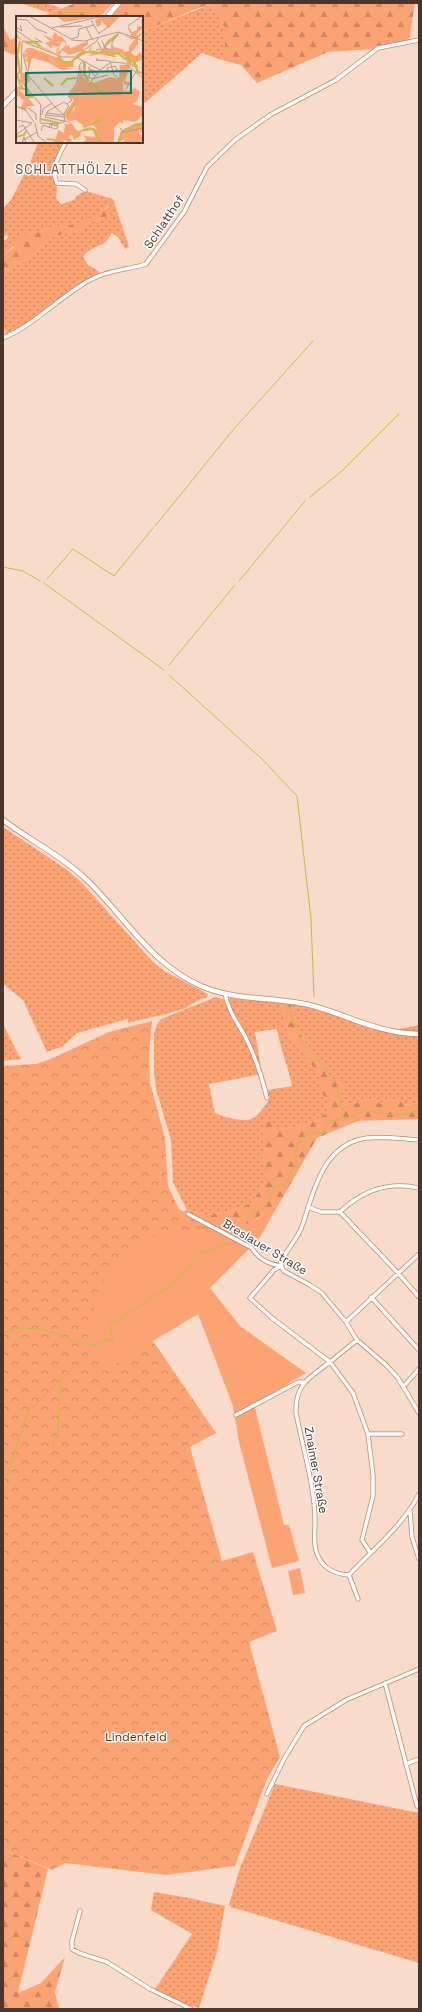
<svg xmlns="http://www.w3.org/2000/svg" width="422" height="2012" viewBox="0 0 422 2012" font-family="'Space Grotesk',sans-serif">
<style>
.grass{fill:url(#grass-dots);fill-rule:evenodd}
.forest{fill:url(#forest-firs)}
.park{fill:url(#park-crowns)}
.garden{fill:#fba373}
.lines{fill:none;stroke-linecap:round;stroke-linejoin:round}
.stream{stroke:#bfbe42;stroke-width:1}
.minor-casing{stroke:#b88a72;stroke-width:5}
.tertiary-casing{stroke:#b88a72;stroke-width:6}
.minor{stroke:#fff;stroke-width:3.5}
.tertiary{stroke:#fff;stroke-width:4.5}
.labels{text-anchor:middle;dominant-baseline:central;stroke-width:3;stroke-linejoin:round;paint-order:stroke}
.street-label{font-size:12px;fill:#4a362c;stroke:#fff}
.park-label{font-size:12px;fill:#703101;stroke:#fff}
.neighbourhood-label{font-size:13px;letter-spacing:1px;fill:#754b35;stroke:#fff}
.inset-river{fill:none;stroke:#bfbe42;stroke-width:2}
.inset-road{fill:none;stroke:#b3998b;stroke-width:1}
.view{fill:#0f766e;fill-opacity:0.15;stroke:#0f766e;stroke-width:2}
.inset-edge{fill:none;stroke:#4a362c;stroke-width:2}
</style>
<defs>
<pattern id="grass-dots" width="8" height="8" patternUnits="userSpaceOnUse"><rect width="8" height="8" fill="#fba373"/><path d="M2 2h.1M6 6h.1" fill="none" stroke="#cd865f" stroke-width="1.8" stroke-linecap="round"/></pattern>
<pattern id="forest-firs" width="22" height="20" patternUnits="userSpaceOnUse"><rect width="22" height="20" fill="#fba373"/><path d="M5 1l3.5 6h-7zM16 11l3.5 6h-7z" fill="#cd865f"/></pattern>
<pattern id="park-crowns" width="20" height="18" patternUnits="userSpaceOnUse"><rect width="20" height="18" fill="#fba373"/><path d="M2 6a3 3 0 1 1 6 0M12 15a3 3 0 1 1 6 0" fill="none" stroke="#cd865f"/></pattern>
</defs>
<rect width="100%" height="100%" fill="#f9dbcb"/>
<path class="grass" d="M20,3H46L61,8L50,13Z
M211,4L225,28V61L202,53L145,103L142,100V32Z
M38,142H65L53,174L57,187L56,198L61,204L74,200L76,196L86,191L113,199L129,247L125,249L118,237L112,233C109,237 107,242 103,244C95,248 89,248 83,257L88,265L100,272L64,295L17,331L6,335L3,325V274L27,259L55,236L83,230L85,226L110,215L109,205C93,221 81,223 59,227L55,225L34,234L27,233L3,256V241L8,238L7,235L3,236V209L11,200L30,163Z
M3,827L66,869L81,882L152,961L164,971L208,994L206,998C196,999 192,1005 183,1009C166,1015 146,1018 128,1023V1019L77,1033L63,1046L47,1052L23,1000L3,984Z
M216,997L228,1001L231,997L279,1002C282,1012 287,1022 288,1032L320,1077L322,1093L327,1101L328,1111C316,1123 292,1129 275,1129L266,1118L267,1148L262,1158L266,1166V1181L251,1203L224,1213L206,1215L187,1210L173,1182L171,1140L156,1089L154,1072V1034L157,1024L161,1019ZM277,1029C280,1048 288,1066 292,1086L268,1090L269,1100C265,1106 260,1113 255,1117C247,1124 224,1117 215,1113L209,1084L262,1074L255,1032Z
M291,1004C335,1011 373,1036 419,1036V1103L404,1105L400,1100L386,1101L381,1103L374,1099L343,1105L338,1101L344,1084L332,1079L312,1053L298,1030Z
M3,1024L19,1056L22,1059L3,1061Z
M419,1025V1032L393,1030Z
M275,1784L419,1813V1963L231,1907L229,1905L240,1868Z
M154,1892L189,1898L225,1906L217,1952L199,2008L183,2004L155,1989L192,1934L151,1910Z"/>
<path class="forest" d="M76,3H114L99,17H39Z
M123,3H415L409,41L374,49L328,52L257,83L241,65L225,61V28L211,4L196,9L142,32V17H108Z
M3,26L10,40L17,37V53L13,55L3,50Z
M110,205V215L86,226L83,230L55,236L27,259L3,274V256L14,247L15,238L27,233L34,234L55,225L59,227C81,223 93,220 110,205Z
M279,1002L291,1004L298,1030L312,1053L332,1079L345,1083L338,1101L343,1105L374,1099L381,1103L386,1101L400,1100L404,1105L419,1103V1119L358,1121L317,1138L268,1223L261,1215L250,1225L233,1218L210,1228L183,1212L187,1210L206,1215L224,1213L251,1203L266,1181V1166L262,1158L267,1148L261,1140L266,1117L275,1129C292,1129 316,1123 328,1111C327,1101 326,1094 316,1090L320,1085V1077L288,1032C287,1022 282,1012 279,1002Z
M3,1849L48,1869L18,1993L41,1983L65,1957L55,1992L59,2009H3Z"/>
<path class="park" d="M152,1021L149,1056L150,1083L165,1138L168,1186L179,1209L209,1228L88,1337L103,1371L153,1341L216,1433L190,1447L222,1561L253,1552L277,1631L249,1642L280,1757L266,1781L235,1866L166,1875L65,1863L52,1870L3,1849V1066L36,1064L53,1058L109,1032Z"/>
<path class="garden" d="M262,1215L268,1223L255,1246L249,1249L210,1288L240,1326L306,1373L254,1404L284,1525H289L299,1561L272,1568L239,1442L233,1406L198,1314L102,1372L87,1339L99,1286L149,1237L210,1228L215,1220L233,1218L250,1225Z
M300,1568L305,1593L293,1595L288,1571Z"/>
<g class="lines">
<path class="stream" d="M52,17L67,12L89,13L102,3
M3,49L10,52L17,49
M310,497L342,471L399,414
M155,526L233,430L313,341
M3,567L23,571L40,581
M47,579L73,549L114,576L153,528
M239,581L305,501
M44,583L164,670
M169,665L235,585
M169,675L262,759L297,796L311,919L314,997
M290,1008L300,1038L337,1084L343,1116
M251,1213C268,1208 268,1205 273,1188L287,1183L290,1173L296,1165V1148L305,1133H324L328,1123L344,1117L351,1118C366,1105 382,1116 400,1115C406,1114 413,1112 419,1111
M3,1331L8,1332L21,1328L39,1329L59,1334L77,1343L95,1345
M3,1335L8,1332
M52,1446L58,1430L61,1379
M3,1482L7,1476L28,1412L95,1345L113,1339L109,1326L175,1283L200,1253L229,1244"/>
<defs>
<path id="minor" d="M66,142C59,155 50,169 57,183L76,184L85,190
M3,338C35,325 59,297 90,280C107,270 128,270 146,264L184,212L207,167L235,140L270,115L336,80L378,48L419,40
M225,994C228,1010 237,1022 245,1036C255,1056 262,1076 267,1098
M308,1207L321,1212H340C363,1190 388,1181 419,1188
M340,1212L398,1273L419,1297
M188,1214L252,1248C258,1259 268,1264 281,1266
M281,1266L274,1270L250,1298L272,1318L330,1362C309,1378 295,1384 296,1413C303,1449 315,1486 315,1522C315,1534 313,1548 319,1558C325,1570 336,1574 349,1575
M281,1266V1261C287,1250 296,1240 301,1229C314,1194 321,1144 367,1138C384,1136 402,1139 419,1140
M281,1266L284,1271L310,1285L322,1293L346,1322L357,1340L386,1365L398,1378L419,1413
M371,1297L419,1350
M346,1322L419,1254
M357,1340L330,1362L353,1393L368,1434L373,1475V1496L362,1540L370,1552
M404,1386L419,1369
M236,1415L298,1382H303
M368,1434H402
M410,1511L412,1537L419,1559
M358,1599L349,1575C373,1549 403,1526 419,1494
M385,1683L417,1806
M406,1764L419,1759
M267,1794L284,1759L304,1726L346,1700L419,1669
M80,1911L72,1941V1949L79,1953L107,1962L150,1989L191,2009"/>
<path id="tertiary" d="M107,17L119,3
M3,106L17,91
M3,820C31,841 62,856 87,880C125,917 151,964 201,986C238,1002 279,996 317,1007C354,1018 379,1033 419,1034"/>
</defs>
<use href="#minor" class="minor-casing"/>
<use href="#tertiary" class="tertiary-casing"/>
<use href="#minor" class="minor"/>
<use href="#tertiary" class="tertiary"/>
</g>
<g class="labels">
<g class="street-label">
<text transform="translate(164 222) rotate(-56)">Schlatthof</text>
<text transform="translate(265 1247) rotate(31)">Breslauer Straße</text>
<text transform="translate(316 1470) rotate(80)">Znaimer Straße</text>
</g>
<g class="park-label">
<text x="136" y="1737">Lindenfeld</text>
</g>
<g class="neighbourhood-label">
<text x="72" y="169">SCHLATTHÖLZLE</text>
</g>
</g>
<g transform="translate(16 16)">
<rect width="127" height="127" fill="#f9dbcb"/>
<path d="M87,0H105L92,12L85,4V9L81,11L79,4ZM127,3V12L120,18L122,20L123,18L127,17L122,22V28L115,37L120,40L124,36L127,40L114,46L105,37L104,39L99,35L94,38L86,34L88,31L95,35L98,30H95L108,34L107,36L113,35V31L119,23H115L107,19L118,22L113,11L116,16L121,14V11L127,10L125,5ZM39,16L46,25L43,29L44,25L38,27L35,24L36,33L29,27L34,25L26,18L39,24L36,21ZM72,25V29L67,31L68,34L63,36L52,39L50,37L52,35L46,34L54,27L52,29L55,32ZM15,33L18,39L34,43L42,49L16,42L12,57V47L9,44L12,41L8,42L7,36L11,38L10,34ZM110,44L121,51L114,50L109,65L115,67L114,69H109L107,65V74L114,76L107,75L89,86L71,75H65L61,79L65,77L67,84L57,92L56,103L54,102L53,105L59,111H55L64,117V120L58,124L56,119L52,120L56,124L54,127L48,124L47,127H36L38,125L30,124L31,122L40,123L42,114L48,117L49,109L47,107L55,109L48,99L58,84L52,80L62,67L65,49L67,61L80,73L78,67L94,61L103,63L104,49H111ZM3,73L9,80L11,76L10,80L19,90H12L9,95L1,91L0,93V89L5,92L8,84L2,77ZM119,107H123L122,109L127,108V116L124,117V113L116,123L110,122L102,127L106,115Z" fill="#fba373"/>
<path d="M40,0H87L48,6ZM0,18V17L6,24L22,26V29L40,37L41,33L43,31L35,29V24L41,27L44,25L42,21L45,20L51,27L46,25L41,37L49,30V26L50,30L48,34L52,36L50,37L46,34L44,39L21,30L20,27L11,26L1,22ZM99,19L98,24L90,28V33L88,31L86,34L89,36L91,34L94,37L98,35L106,39L109,43H113L114,46L124,41L115,40H114H127V43L119,47L122,50L121,52L116,49L118,46H113L102,38L95,37L101,41H98L84,38L72,40L77,37L74,35L58,44L57,51H48L56,53L46,54L31,46L42,49L36,44L16,39L13,36H17L15,33L10,34L12,37L8,36L11,32H16L42,42V39L47,45H56L57,43L66,37L72,36L74,32L77,30L74,34L84,36L91,25ZM5,25L4,35L2,39L4,47L1,50L4,57L1,59L3,61V64L5,65L4,68H6L7,70L8,74L3,73L2,76L10,84L9,85L0,79V71L7,70L4,67L1,60L0,63V59L3,56L1,50L0,35H3ZM6,57H12L14,65L10,68L13,74H11L13,78L12,80H17V81L11,83L12,78L6,65ZM118,71L124,76L121,85L116,88L127,91V99L119,106L107,104V108L104,106L98,112V127H64L70,124L68,120L79,121L78,114L74,112L65,116L64,122V117L56,112L49,104L62,115L74,111L82,114L74,107L67,109L60,104L53,105L62,85L67,84L65,75L88,84L106,79L108,75L114,76L112,74L116,75ZM124,113L123,117L127,122L124,127H106L110,122L116,123Z" fill="#fba373"/>
<path d="M95,63L107,65L106,85L100,83L90,86L88,84L84,89L67,84L63,70L74,67L80,73L85,66ZM63,100H72L74,110L69,112L66,110L68,108Z" fill="#fba373"/>
<path class="inset-river" d="M4,25L1,38L4,56L1,59L6,73H10L13,78L12,81H17M10,26L20,27L25,31M89,30L102,18M42,41L48,46H55L68,36L84,37L87,34L94,39L102,37L109,43L113,42L114,46L118,45L122,56L127,57M68,46V59L73,65M28,62L37,70M75,66L89,80M45,69L51,63L61,62M51,99L59,87M25,103L43,107M74,109L85,103M67,114L77,113L85,127M108,114L127,107M0,121L8,119L10,115M102,127L106,115"/>
<path class="inset-road" d="M13,0L55,23M0,3L11,4L20,13L31,17M75,4L83,18M112,10L126,0M0,11L6,15L4,9M44,11L66,10M70,11L76,23M112,11L117,21L127,25M36,12L87,0M0,14L16,25L26,26L19,22M83,17L94,10M55,23L62,21L63,13L78,9M55,24L69,25L102,16L117,21M6,25L46,41H60L84,54L95,46L108,47L127,62M86,25L89,32L96,34V26L103,17M6,26L5,65L25,89L24,106M80,34L85,33L82,26M7,38L12,59L39,91M60,40L81,25L82,21M81,42V44H80L94,45L98,59L103,63M69,47V59L76,63M75,50L72,52L79,60M92,55L91,52L99,50L102,56M73,62L74,53L82,57M76,63L92,59M73,68L82,57M110,73L121,54M52,79L61,67L64,48L67,45M51,88L56,84L52,80M3,91L9,93L18,106M39,91L48,99L49,105M12,92L20,98V104M30,97L47,99M26,99L27,93L36,87M29,99L49,101M47,99L53,90L48,86M29,101L32,95L48,86M29,101L52,106M0,104L16,107M19,107L22,120L31,127M24,107L42,108L49,105M37,107L35,111L38,113L42,112L41,108M3,111L7,109L18,126M33,112L34,108L42,110M104,112L108,116L127,112M25,115L27,109L35,112M0,119L16,107M6,125L21,116M6,127L8,121L10,127"/>
<path class="view" d="M115,55V77L10,79V57Z"/>
<rect width="127" height="127" class="inset-edge"/>
</g>
<rect width="422" height="2012" fill="none" stroke="#4a362c" stroke-width="8"/>
</svg>
